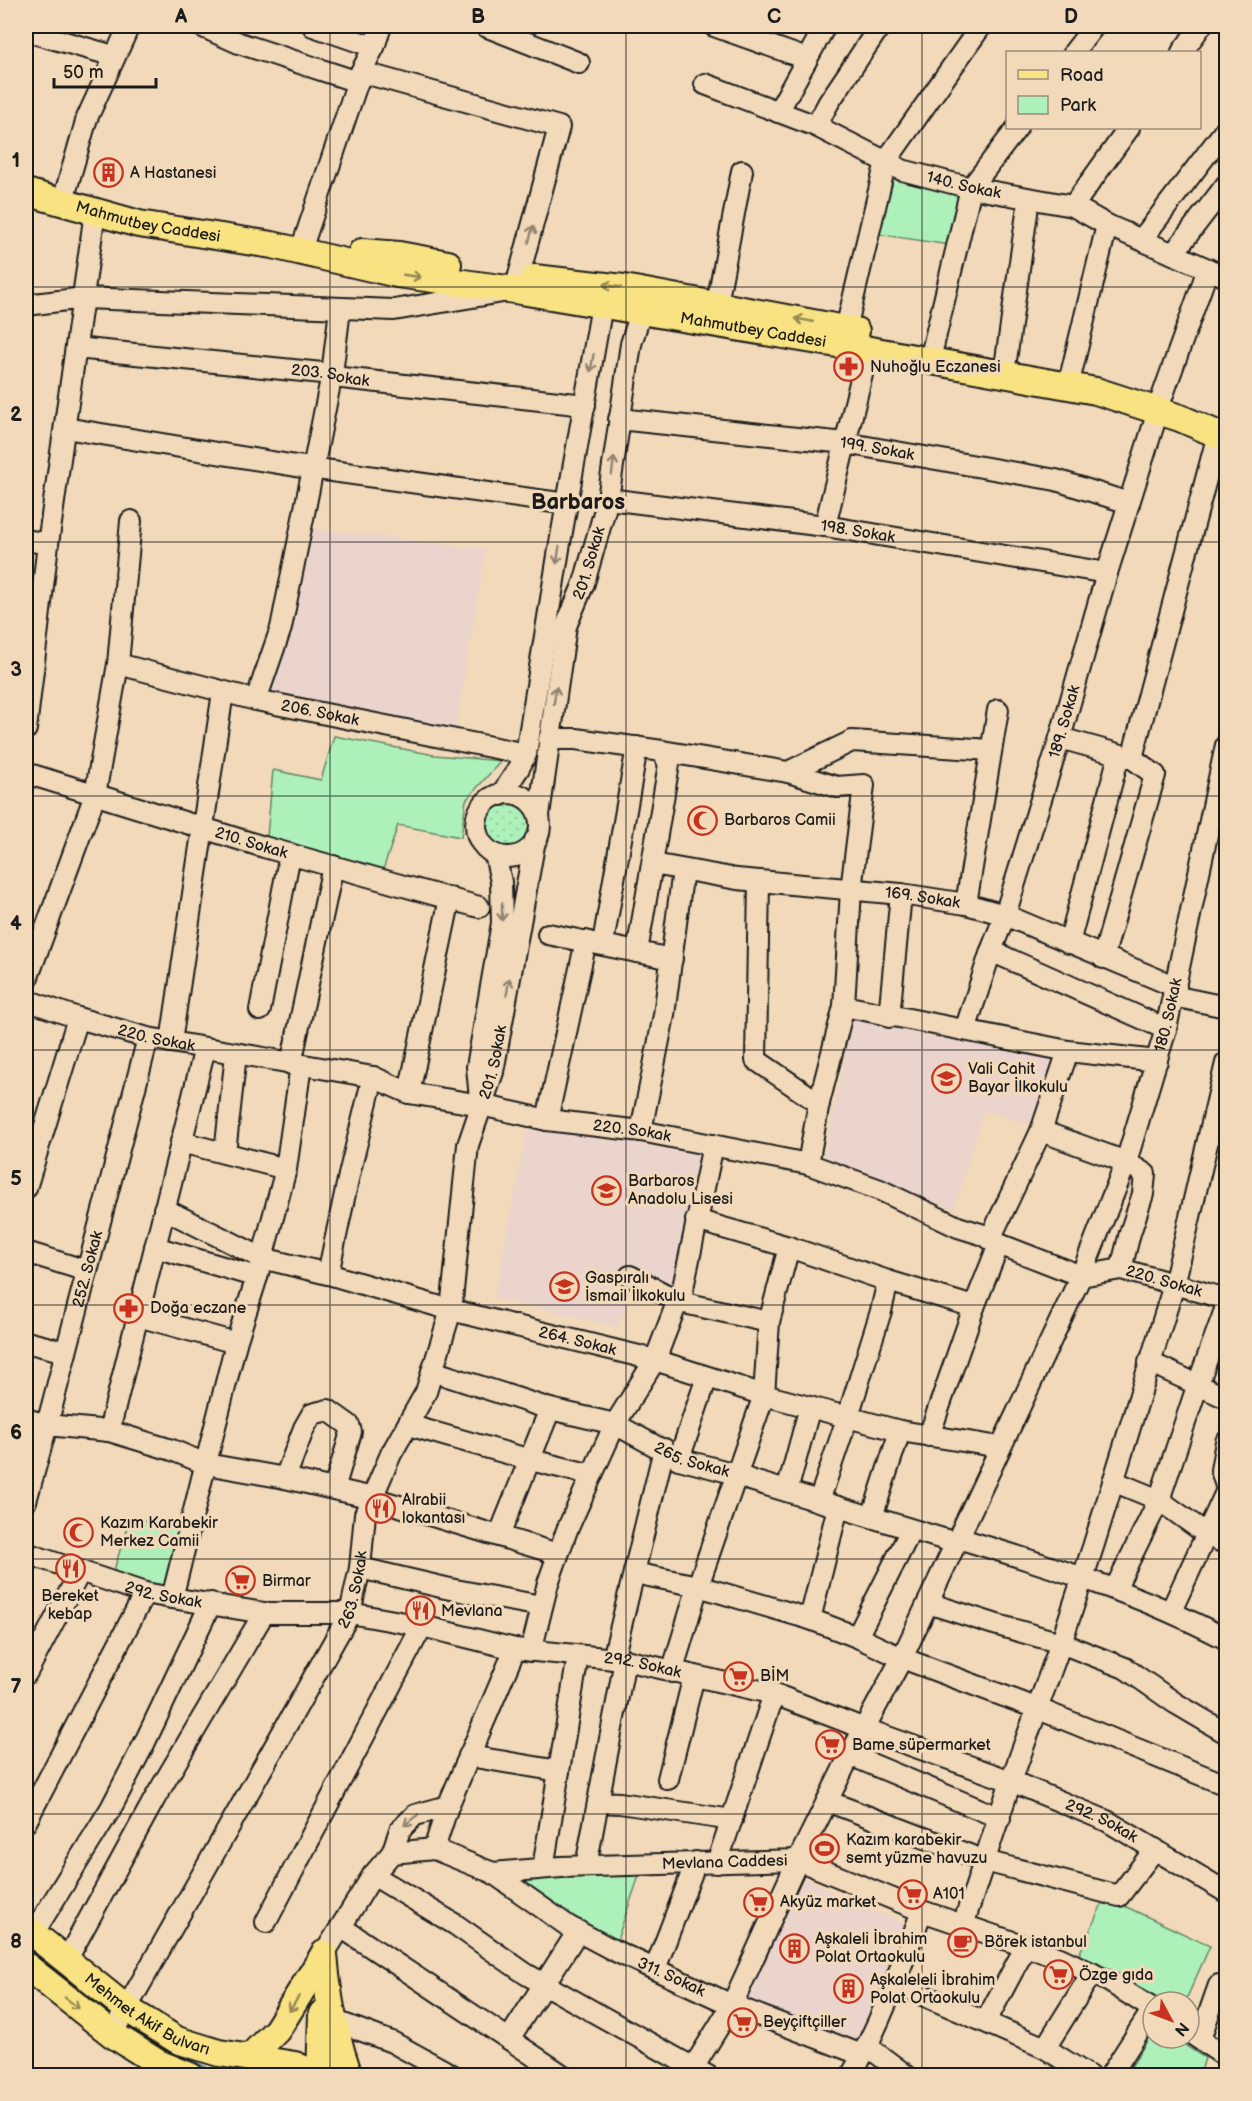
<svg xmlns="http://www.w3.org/2000/svg" width="1252" height="2101" viewBox="0 0 1252 2101" font-family="'Balsamiq Sans',sans-serif">
<style>
.built{fill:#ebd4cc}
.grass{fill:url(#grass-dots);stroke:#64866a;stroke-width:1.5}
.park{fill:#adf0b9;stroke:#64866a;stroke-width:1.5}
.lines{fill:none;stroke-linecap:round;stroke-linejoin:round}
.stream{stroke:#578392;stroke-width:4}
.minor-casing{stroke:#1c1c1c;stroke-width:24}
.major-casing{stroke:#1c1c1c;stroke-width:30}
.minor{stroke:#f1d9b9;stroke-width:20}
.major{stroke:#f8e281;stroke-width:26}
.oneway{stroke:#918472}
.oneway2{stroke:#958954}
.grid{fill:none;stroke:#1c1c1c;stroke-width:1.5;stroke-opacity:0.55}
.labels{text-anchor:middle;dominant-baseline:central;stroke-width:6;stroke-linejoin:round;paint-order:stroke}
.poi-label{font-size:16px;fill:#1c1c1c;stroke:#f1d9b9;text-anchor:start}
.street-label{font-size:16px;fill:#1c1c1c;stroke:#f1d9b9}
.district-label{font-size:22px;font-weight:bold;fill:#1c1c1c;stroke:#f1d9b9}
.neatline{fill:none;stroke:#1c1c1c;stroke-width:2}
.grid-label{font-size:20px;text-anchor:middle;font-weight:bold;fill:#1c1c1c}
</style>
<defs>
<pattern id="grass-dots" width="8" height="8" patternUnits="userSpaceOnUse" patternTransform="scale(1.5)"><rect width="8" height="8" fill="#adf0b9"/><path d="M2 2h.1M6 6h.1" fill="none" stroke="#94cd9e" stroke-width="1.8" stroke-linecap="round"/></pattern>
</defs>
<rect width="100%" height="100%" fill="#f1d9b9"/>
<filter id="ink" filterUnits="userSpaceOnUse"><feTurbulence type="fractalNoise" baseFrequency=".0167" numOctaves="2"/><feDisplacementMap in="SourceGraphic" scale="12" xChannelSelector="R" yChannelSelector="G"/><feConvolveMatrix kernelMatrix="1 2 1 2 8 2 1 2 1" color-interpolation-filters="sRGB"/></filter>
<g filter="url(#ink)">
<path class="built" d="M308,528L486,549L455,732L271,694Z
M855,1003L1064,1046L1041,1127L984,1111L954,1209L823,1162Z
M530,1116L708,1150L673,1286L635,1276L619,1327L494,1298Z
M798,1875L855,1903L911,1926L860,2048L738,2000Z"/>
<path class="grass" d="M486 825a23 23 0 1 1 46 0a23 23 0 1 1-46 0Z"/>
<path class="park" d="M891,175L963,191L949,245L877,234Z
M334,736L435,755L501,761L466,800L461,837L398,825L383,870L267,837L273,770L321,780Z
M130,1517L186,1533L168,1593L112,1577Z
M640,1873L616,1943L573,1919L509,1878Z
M1105,1897L1210,1946L1185,2002H1156L1078,1957Z
M1153,2031V2038H1174L1205,2058L1200,2075H1126Z"/>
<g class="lines">
<path class="stream" d="M26,1946L111,2014
M139,2035L207,2069"/>
<defs>
<g id="minor">
<path d="M201,26L239,43L358,82"/>
<path d="M313,26L374,47"/>
<path d="M485,26L579,63"/>
<path d="M714,26L807,59"/>
<path d="M26,31L114,56"/>
<path d="M1074,52L1094,26"/>
<path d="M1182,52L1201,26"/>
<path id="s1" d="M705,84L816,126L902,170L971,188L1073,206L1107,225L1226,277"/>
<path d="M778,112L825,26"/>
<path d="M816,126L829,102L880,26"/>
<path d="M62,204L87,118L129,26"/>
<path d="M1073,206L1129,128"/>
<path d="M1142,239L1226,129"/>
<path d="M302,247L361,72L374,47L381,26"/>
<path d="M1173,254L1226,185"/>
<path d="M717,304L742,171"/>
<path d="M26,305L84,298L394,310L515,290L559,127L361,72"/>
<path d="M846,329L886,161L981,26"/>
<path d="M933,347L971,188L1017,128"/>
<path id="s2" d="M76,348L332,374L342,378L585,405"/>
<path d="M1006,360L1029,199"/>
<path d="M1071,374L1107,225"/>
<path d="M1161,400L1208,269"/>
<path id="s3" d="M619,419L845,443L1056,480L1129,503"/>
<path d="M65,428L296,466L567,504"/>
<path id="s4" d="M608,499L825,526L1107,573"/>
<path d="M825,526L868,350"/>
<path d="M26,540L48,544"/>
<path id="s5" d="M118,664L256,700L526,754"/>
<path d="M256,700L281,628L332,374L340,309"/>
<path d="M26,729L48,544L95,212"/>
<path d="M1060,738L1132,758L1155,775L1103,958"/>
<path d="M549,739H576L662,751L669,764L637,952"/>
<path d="M662,751L788,772L852,741L991,750"/>
<path d="M1132,758L1218,434"/>
<path d="M788,772L837,787L864,785L851,890L844,1006L819,1103L808,1164"/>
<path id="s6" d="M26,773L264,847L479,907"/>
<circle cx="508" cy="825" r="32"/>
<path d="M501,795L519,768L526,754L560,543L602,305"/>
<path id="s7" d="M539,815L566,626L584,583L608,499L631,344L641,312"/>
<path id="s8" d="M653,864L737,879L901,894L966,904L1005,915L1176,987"/>
<path d="M759,881L756,1060L819,1103"/>
<path d="M966,904L998,710"/>
<path d="M548,934L672,959"/>
<path d="M603,943L637,747"/>
<path d="M1069,943L1119,755"/>
<path d="M991,951L1166,1029"/>
<path d="M26,982L95,795L118,664L131,521"/>
<path d="M1173,996L1226,1007"/>
<path id="s9" d="M26,1000L78,1018L148,1038L373,1077L409,1093L481,1105L547,1120L641,1131L808,1164L880,1190L958,1227L984,1235L999,1244L1081,1276L1121,1269L1226,1299"/>
<path d="M844,1006L1068,1051L1157,1061"/>
<path d="M260,1010L290,854"/>
<path d="M889,1017L901,894"/>
<path id="s10" d="M965,1030L991,951L1005,915L1060,738L1107,573L1158,411"/>
<path d="M171,1042L223,692"/>
<path d="M291,1064L333,866"/>
<path d="M409,1093L450,898"/>
<path d="M480,1099L477,1067L502,923L501,882L495,854"/>
<path d="M547,1120L586,941"/>
<path d="M641,1131L664,1015L683,870"/>
<path d="M1041,1131L1126,1162L1145,1174L1143,1194L1130,1233L1121,1269"/>
<path d="M181,1142L286,1169"/>
<path d="M225,1153L236,1054"/>
<path d="M26,1188L78,1018"/>
<path id="s11" d="M164,1209L262,1258L328,1274L451,1310L655,1360L764,1395L900,1431L1000,1447"/>
<path d="M696,1220L789,1247L888,1281L974,1307"/>
<path d="M990,1239L1041,1131L1068,1051"/>
<path d="M155,1247L257,1277"/>
<path d="M26,1252L87,1271"/>
<path d="M328,1274L349,1175L373,1077"/>
<path d="M630,1276L680,1302L769,1322"/>
<path d="M138,1316L236,1343"/>
<path d="M26,1342L66,1352"/>
<path d="M1149,1362L1226,1398"/>
<path id="s12" d="M432,1371L550,1409L615,1424L679,1459L736,1474L750,1480L956,1543"/>
<path d="M26,1419L47,1425L109,1431L172,1450L206,1464L285,1478L373,1498L558,1554"/>
<path d="M408,1425L531,1460L592,1475"/>
<path d="M109,1431L205,1048"/>
<path d="M929,1436L974,1307L999,1244"/>
<path d="M1226,1442L1221,1470L1226,1486"/>
<path d="M679,1459L707,1377"/>
<path d="M285,1478L304,1428L312,1414L328,1410L349,1425L351,1432L334,1489"/>
<path d="M1113,1481L1159,1500L1208,1535L1226,1544"/>
<path d="M787,1491L810,1407"/>
<path id="s13" d="M26,1501L47,1425L148,1038"/>
<path d="M819,1501L848,1416L881,1311L888,1281"/>
<path d="M838,1507L810,1619L857,1637L902,1658L1036,1708L1226,1785"/>
<path d="M872,1517L900,1431"/>
<path d="M499,1536L550,1409"/>
<path d="M958,1538C1050,1566 1141,1594 1226,1639"/>
<path id="s14" d="M26,1553L145,1593L172,1598L264,1613H350L422,1626L515,1649L625,1660L774,1694L865,1729L1011,1781L1107,1821L1226,1892"/>
<path d="M360,1568L450,1589L541,1606"/>
<path d="M634,1573L698,1586L810,1619"/>
<path d="M1115,1589L1159,1500L1199,1381L1226,1307"/>
<path d="M172,1598L236,1343L257,1277L286,1169L301,1065"/>
<path d="M928,1603L994,1624L1061,1643L1125,1668L1175,1703L1226,1733"/>
<path d="M1171,1611L1226,1492"/>
<path d="M857,1637L911,1530"/>
<path d="M531,1651L548,1583L567,1530L615,1424L655,1360L675,1308L680,1302L713,1145"/>
<path d="M613,1659L664,1449"/>
<path d="M625,1660L598,1802L620,1803L732,1820"/>
<path d="M672,1672L698,1586L764,1395L769,1322L789,1247"/>
<path d="M26,1674L80,1572"/>
<path d="M850,1755L1000,1818"/>
<path d="M469,1756L559,1771"/>
<path d="M668,1779L694,1676"/>
<path d="M827,1801L985,1861L1119,1896L1155,1849"/>
<path d="M26,1822L145,1593"/>
<path d="M434,1849L448,1806L515,1649"/>
<path d="M392,1853L400,1830L415,1815L448,1806"/>
<path d="M717,1863L774,1694"/>
<path d="M586,1866L598,1802"/>
<path d="M543,1868L578,1656"/>
<path id="s15" d="M493,1873L568,1926L613,1950L732,2005L862,2055"/>
<path d="M373,1875L456,1925L526,1974L708,2076"/>
<path d="M266,1922L422,1626"/>
<path d="M963,1925L1011,1781L1061,1643L1093,1547L1174,1285L1226,1063"/>
<path d="M341,1927L564,2076"/>
<path d="M33,1934L111,1808L144,1744L211,1603"/>
<path id="s16" d="M324,1954L373,1875L392,1853L434,1849L493,1873L561,1867L798,1860L922,1911L1060,1958L1110,1982L1153,2009"/>
<path d="M66,1961L155,1798L264,1613"/>
<path d="M655,1969L696,1862"/>
<path d="M895,1983L1045,2048L1089,2076"/>
<path d="M333,2020L392,2042L454,2076"/>
<path d="M986,2021L1026,1946"/>
<path d="M1189,2032L1226,2057"/>
<path id="s17" d="M112,2034L350,1613L360,1568L365,1514L391,1454L426,1392L451,1310L468,1145L493,1072L535,840"/>
<path d="M509,2039L578,1931"/>
<path d="M1200,2039L1219,1985L1226,1987"/>
<path d="M867,2046L907,2076"/>
<path d="M1045,2048L1092,1973"/>
<path id="s18" d="M693,2068L732,2005L798,1860L850,1755L902,1658L1081,1276L1126,1162L1166,1029L1226,745"/>
<path d="M851,2076C881,2023 901,1967 922,1911"/>
<path d="M1110,2076L1153,2009"/>
</g>
<g id="major">
<path id="s19" d="M26,192L139,224L272,245L397,274L515,290L843,345L1096,391L1180,418L1226,438"/>
<path d="M362,252L399,255L448,264"/>
<path d="M534,278L624,288L856,331"/>
<path id="s20" d="M26,1928L127,2009L177,2040L219,2053L295,2065L319,2076"/>
<path d="M324,1954C327,1996 335,2036 349,2076"/>
<path d="M26,1966L112,2034L158,2063L190,2076"/>
<path d="M249,2058L277,2030L324,1954"/>
<path d="M320,2076L322,2014"/>
</g>
</defs>
<use href="#minor" class="minor-casing"/>
<use href="#major" class="major-casing"/>
<use href="#minor" class="minor"/>
<use href="#major" class="major"/>
</g>
<defs><path id="oneway-shaft" d="M-6 0H5M1.5-3L5.5 0L1.5 3" fill="none" stroke-width="1.6" stroke-linecap="round" stroke-linejoin="round" transform="scale(1.5)"/></defs>
<g class="oneway">
<use href="#oneway-shaft" transform="translate(531 234) rotate(-75)"/>
<use href="#oneway-shaft" transform="translate(592 363) rotate(100)"/>
<use href="#oneway-shaft" transform="translate(613 466) rotate(-82)"/>
<use href="#oneway-shaft" transform="translate(558 555) rotate(99)"/>
<use href="#oneway-shaft" transform="translate(555 695) rotate(-82)"/>
<use href="#oneway-shaft" transform="translate(502 912) rotate(90)"/>
<use href="#oneway-shaft" transform="translate(508 987) rotate(-80)"/>
<use href="#oneway-shaft" transform="translate(411 1820) rotate(142)"/>
</g>
<g class="oneway2">
<use href="#oneway-shaft" transform="translate(412 276) rotate(8)"/>
<use href="#oneway-shaft" transform="translate(612 286) rotate(-172)"/>
<use href="#oneway-shaft" transform="translate(804 320) rotate(-169)"/>
<use href="#oneway-shaft" transform="translate(72 2003) rotate(38)"/>
<use href="#oneway-shaft" transform="translate(294 2004) rotate(122)"/>
</g>
</g>
<path class="grid" d="M330,26V2076M626,26V2076M922,26V2076M26,287H1226M26,542H1226M26,796H1226M26,1050H1226M26,1305H1226M26,1559H1226M26,1814H1226"/>
<defs>
<symbol id="building-ring" viewBox="-11 -11 22 22"><circle r="9.5" fill="#f1d9b9" stroke="#c8321e" stroke-width="1.5"/><path d="M-4-6H4V6H1V3H-1V6H-4ZM-2.5-4.3h1.7v1.8h-1.7ZM.8-4.3h1.7v1.8H.8ZM-2.5-1h1.7V.8h-1.7ZM.8-1h1.7V.8H.8Z" fill="#c8321e"/></symbol>
<symbol id="pharmacy-ring" viewBox="-11 -11 22 22"><circle r="9.5" fill="#f1d9b9" stroke="#c8321e" stroke-width="1.5"/><path d="M-2-6h4v4h4v4h-4v4h-4v-4h-4v-4h4Z" fill="#c8321e"/></symbol>
<symbol id="mosque-ring" viewBox="-11 -11 22 22"><circle r="9.5" fill="#f1d9b9" stroke="#c8321e" stroke-width="1.5"/><path d="M3.5-4.9A6 6 0 1 0 3.5 4.9A5 5 0 1 1 3.5-4.9Z" fill="#c8321e"/></symbol>
<symbol id="school-ring" viewBox="-11 -11 22 22"><circle r="9.5" fill="#f1d9b9" stroke="#c8321e" stroke-width="1.5"/><path d="M0-5L7-2L0 1L-7-2ZM-4 1L0 2.5L4 1V4Q0 6-4 4Z" fill="#c8321e"/></symbol>
<symbol id="restaurant-ring" viewBox="-11 -11 22 22"><circle r="9.5" fill="#f1d9b9" stroke="#c8321e" stroke-width="1.5"/><path d="M-5-6h1v4h1v-4h1v4h1v-4h1v5L-1.5 .5V6h-2V.5L-5-1ZM5-6V6H3V1.5H1.5Q1.5-4 5-6Z" fill="#c8321e"/></symbol>
<symbol id="supermarket-ring" viewBox="-11 -11 22 22"><circle r="9.5" fill="#f1d9b9" stroke="#c8321e" stroke-width="1.5"/><path d="M-6-5.5h2.5l.6 2H6L4.5 2H-2.5L-4.4-4H-6ZM-1.5 3.2a1.3 1.3 0 1 0 .1 0ZM3 3.2a1.3 1.3 0 1 0 .1 0Z" fill="#c8321e"/></symbol>
<symbol id="stadium-ring" viewBox="-11 -11 22 22"><circle r="9.5" fill="#f1d9b9" stroke="#c8321e" stroke-width="1.5"/><path d="M0-5a6.5 5 0 1 0 0 10a6.5 5 0 1 0 0-10ZM-3.5-1.8h7v3.6h-7Z" fill="#c8321e"/></symbol>
<symbol id="cafe-ring" viewBox="-11 -11 22 22"><circle r="9.5" fill="#f1d9b9" stroke="#c8321e" stroke-width="1.5"/><path d="M-5.5-4.5H6V0H3Q3 3.5 0 3.5H-2.5Q-5.5 3.5-5.5 0ZM3-3.2v2h1.7v-2ZM-6 4.5H4V6H-6Z" fill="#c8321e"/></symbol>
</defs>
<g fill-rule="evenodd">
<use href="#building-ring" x="92" y="156" width="33" height="33"/>
<use href="#pharmacy-ring" x="832" y="350" width="33" height="33"/>
<use href="#mosque-ring" x="686" y="804" width="33" height="33"/>
<use href="#school-ring" x="930" y="1062" width="33" height="33"/>
<use href="#school-ring" x="590" y="1174" width="33" height="33"/>
<use href="#school-ring" x="548" y="1270" width="33" height="33"/>
<use href="#pharmacy-ring" x="112" y="1292" width="33" height="33"/>
<use href="#restaurant-ring" x="364" y="1492" width="33" height="33"/>
<use href="#mosque-ring" x="62" y="1516" width="33" height="33"/>
<use href="#restaurant-ring" x="54" y="1552" width="33" height="33"/>
<use href="#supermarket-ring" x="224" y="1564" width="33" height="33"/>
<use href="#restaurant-ring" x="404" y="1594" width="33" height="33"/>
<use href="#supermarket-ring" x="722" y="1660" width="33" height="33"/>
<use href="#supermarket-ring" x="814" y="1728" width="33" height="33"/>
<use href="#stadium-ring" x="808" y="1832" width="33" height="33"/>
<use href="#supermarket-ring" x="896" y="1878" width="33" height="33"/>
<use href="#supermarket-ring" x="742" y="1886" width="33" height="33"/>
<use href="#cafe-ring" x="946" y="1926" width="33" height="33"/>
<use href="#building-ring" x="778" y="1932" width="33" height="33"/>
<use href="#supermarket-ring" x="1042" y="1958" width="33" height="33"/>
<use href="#building-ring" x="832" y="1972" width="33" height="33"/>
<use href="#supermarket-ring" x="726" y="2006" width="33" height="33"/>
</g>
<g class="labels">
<g class="poi-label">
<text x="130" y="173">A Hastanesi</text>
<text x="870" y="367">Nuhoğlu Eczanesi</text>
<text x="724" y="820">Barbaros Camii</text>
<text x="968" y="1069">Vali Cahit<tspan x="968" dy="18">Bayar İlkokulu</tspan></text>
<text x="628" y="1181">Barbaros<tspan x="628" dy="18">Anadolu Lisesi</tspan></text>
<text x="585" y="1278">Gaspıralı<tspan x="585" dy="18">İsmail İlkokulu</tspan></text>
<text x="150" y="1308">Doğa eczane</text>
<text x="402" y="1500">Alrabii<tspan x="402" dy="18">lokantası</tspan></text>
<text x="100" y="1523">Kazım Karabekir<tspan x="100" dy="18">Merkez Camii</tspan></text>
<text x="262" y="1581">Birmar</text>
<text x="70" y="1596" text-anchor="middle">Bereket<tspan x="70" dy="18">kebap</tspan></text>
<text x="441" y="1611">Mevlana</text>
<text x="760" y="1676">BİM</text>
<text x="852" y="1745">Bame süpermarket</text>
<text x="846" y="1840">Kazım karabekir<tspan x="846" dy="18">semt yüzme havuzu</tspan></text>
<text x="933" y="1894">A101</text>
<text x="780" y="1902">Akyüz market</text>
<text x="815" y="1939">Aşkaleli İbrahim<tspan x="815" dy="18">Polat Ortaokulu</tspan></text>
<text x="984" y="1942">Börek istanbul</text>
<text x="1079" y="1975">Özge gıda</text>
<text x="870" y="1980">Aşkaleleli İbrahim<tspan x="870" dy="18">Polat Ortaokulu</tspan></text>
<text x="763" y="2022">Beyçiftçiller</text>
</g>
<g class="street-label">
<text stroke="none"><textPath href="#s1" startOffset="279">140. Sokak</textPath></text>
<text stroke="none"><textPath href="#s19" startOffset="126">Mahmutbey Caddesi</textPath></text>
<text stroke="none"><textPath href="#s19" startOffset="741">Mahmutbey Caddesi</textPath></text>
<text stroke="none"><textPath href="#s2" startOffset="256">203. Sokak</textPath></text>
<text stroke="none"><textPath href="#s3" startOffset="260">199. Sokak</textPath></text>
<text stroke="none"><textPath href="#s4" startOffset="252">198. Sokak</textPath></text>
<text stroke="none"><textPath href="#s7" startOffset="258">201. Sokak</textPath></text>
<text stroke="none"><textPath href="#s5" startOffset="208">206. Sokak</textPath></text>
<text stroke="none"><textPath href="#s10" startOffset="324">189. Sokak</textPath></text>
<text stroke="none"><textPath href="#s6" startOffset="236">210. Sokak</textPath></text>
<text stroke="none"><textPath href="#s8" startOffset="272">169. Sokak</textPath></text>
<text stroke="none"><textPath href="#s18" startOffset="1158">180. Sokak</textPath></text>
<text stroke="none"><textPath href="#s9" startOffset="136">220. Sokak</textPath></text>
<text stroke="none"><textPath href="#s17" startOffset="1059">201. Sokak</textPath></text>
<text stroke="none"><textPath href="#s9" startOffset="622">220. Sokak</textPath></text>
<text stroke="none"><textPath href="#s13" startOffset="240">252. Sokak</textPath></text>
<text stroke="none"><textPath href="#s9" startOffset="1182">220. Sokak</textPath></text>
<text stroke="none"><textPath href="#s11" startOffset="436">264. Sokak</textPath></text>
<text stroke="none"><textPath href="#s12" startOffset="276">265. Sokak</textPath></text>
<text stroke="none"><textPath href="#s17" startOffset="507">263. Sokak</textPath></text>
<text stroke="none"><textPath href="#s14" startOffset="144">292. Sokak</textPath></text>
<text stroke="none"><textPath href="#s14" startOffset="630">292. Sokak</textPath></text>
<text stroke="none"><textPath href="#s14" startOffset="1116">292. Sokak</textPath></text>
<text stroke="none"><textPath href="#s16" startOffset="460">Mevlana Caddesi</textPath></text>
<text stroke="none"><textPath href="#s15" startOffset="207">311. Sokak</textPath></text>
<text stroke="none"><textPath href="#s20" startOffset="150">Mehmet Akif Bulvarı</textPath></text>
</g>
<g class="district-label">
<text x="578" y="502">Barbaros</text>
</g>
</g>
<rect width="1252" height="2101" fill="none" stroke="#f1d9b9" stroke-width="66"/>
<rect x="1006" y="51" width="195" height="78" fill="#f1d9b9" stroke="#9c8d7a" stroke-width="1.5"/>
<rect x="1018" y="70" width="30" height="9" fill="#f8e281" stroke="#9c8d7a" stroke-width="1.5"/>
<text x="1060" y="81" font-size="18" fill="#1c1c1c">Road</text>
<rect x="1018" y="96" width="30" height="18" fill="#adf0b9" stroke="#9c8d7a" stroke-width="1.5"/>
<text x="1060" y="111" font-size="18" fill="#1c1c1c">Park</text>
<g transform="translate(1171 2020) rotate(131)"><circle r="28" fill="#f1d9b9" stroke="#9c8d7a" stroke-width="1.5"/>
<path d="M0-4.5L10 22L0 15L-10 22Z" fill="#c8321e"/>
<text y="-9" font-size="16" font-weight="bold" text-anchor="middle" fill="#1c1c1c">N</text>
</g>
<path d="M54 78v9h102v-9" fill="none" stroke="#1c1c1c" stroke-width="3"/>
<text x="63" y="78" font-size="18" fill="#1c1c1c" stroke="#f1d9b9" stroke-width="4.5" paint-order="stroke">50 m</text>
<rect x="33" y="33" width="1186" height="2035" class="neatline"/>
<g class="grid-label">
<text x="181" y="23">A</text>
<text x="478" y="23">B</text>
<text x="774" y="23">C</text>
<text x="1071" y="23">D</text>
<text x="16" y="167">1</text>
<text x="16" y="421">2</text>
<text x="16" y="676">3</text>
<text x="16" y="930">4</text>
<text x="16" y="1185">5</text>
<text x="16" y="1439">6</text>
<text x="16" y="1693">7</text>
<text x="16" y="1948">8</text>
</g>
</svg>
